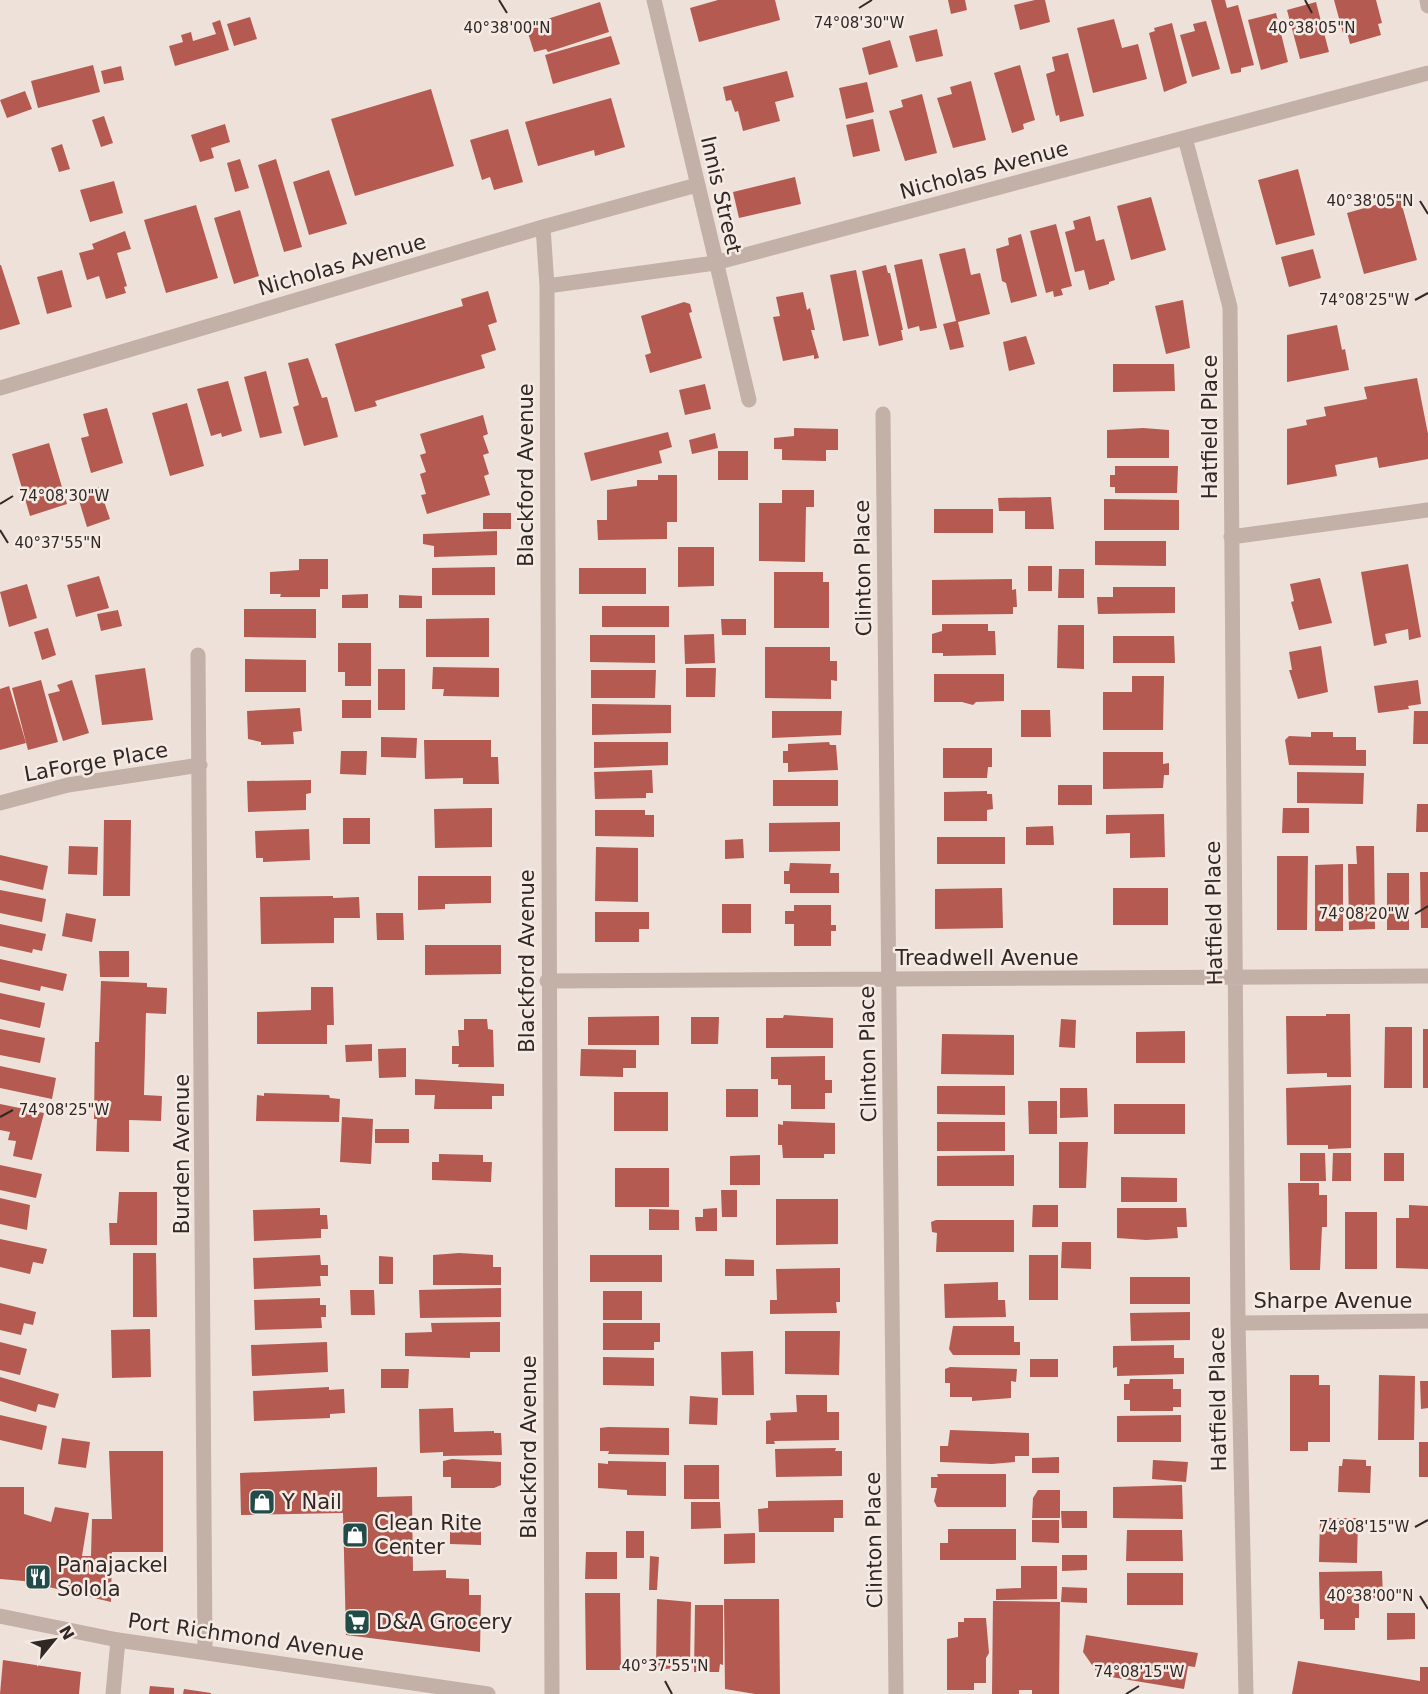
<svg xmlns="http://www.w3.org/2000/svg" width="1428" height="1694" viewBox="0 0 1428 1694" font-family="'DejaVu Sans',sans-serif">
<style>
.building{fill:#b45a50}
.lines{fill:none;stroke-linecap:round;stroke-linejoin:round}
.minor{stroke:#c3b0a7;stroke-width:15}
.tertiary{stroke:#c3b0a7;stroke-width:15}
.ticks{fill:none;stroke:#312826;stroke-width:2}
.labels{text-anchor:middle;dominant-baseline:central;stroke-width:5;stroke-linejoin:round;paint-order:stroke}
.street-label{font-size:21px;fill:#312826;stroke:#f5ebe4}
.poi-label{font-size:21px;fill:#312826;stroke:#f5ebe4;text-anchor:start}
.ticks-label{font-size:15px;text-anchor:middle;fill:#312826;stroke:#f5ebe4;stroke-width:5;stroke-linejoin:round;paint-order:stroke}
</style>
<rect width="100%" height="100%" fill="#ede1d9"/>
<path class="building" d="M718,0H775L780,20L699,42L690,8Z
M948,0H965L967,10L951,14Z
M1035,0H1045L1050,22L1020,30L1014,5Z
M1211,0H1225L1227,8L1238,5L1254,65L1241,68V72L1231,74Z
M1334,0H1376L1382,23L1378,24L1381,35L1350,44L1347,32L1343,33Z
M600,2L609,32L548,52L546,49L534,52L527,30L539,26L538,22Z
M1316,2L1329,52L1300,59L1287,10Z
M1276,13L1288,62L1261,70L1248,20Z
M250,17L257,39L234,46L227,24Z
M1114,19L1122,48L1138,44L1147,79L1093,93L1077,28Z
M220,20L229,50L175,66L169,46L183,42L181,35L191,32L193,41L216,34L212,23Z
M1206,21L1220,69L1192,77L1180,35L1195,31L1193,24Z
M1172,23L1187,83L1164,92L1149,33L1155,31L1154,28Z
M937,29L943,56L916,62L909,36Z
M611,36L620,64L553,84L545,55Z
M890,40L898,67L869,75L862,48Z
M1068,53L1084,116L1060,122L1059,115L1056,116L1046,74L1055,71L1052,57Z
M93,65L100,92L38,108L31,81Z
M1020,65L1035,120L1023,124L1024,129L1012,133L994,73Z
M121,66L124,80L104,84L101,71Z
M787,71L794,97L775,102L780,121L743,131L738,111L735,112L731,100L726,101L723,87Z
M971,81L986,140L953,148L937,98L952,94L950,87Z
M867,82L874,112L846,119L839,88Z
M431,89L454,166L355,196L331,119Z
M25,91L32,109L7,118L0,100Z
M922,94L937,153L905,161L889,111L903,107L901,100Z
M611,98L625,147L595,156L594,150L538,166L525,122Z
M104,116L113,143L101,147L92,120Z
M873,119L880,151L853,157L846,125Z
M225,124L230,142L211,148L214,158L200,162L191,135Z
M508,129L523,182L494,190L490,177L482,180L470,140Z
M62,144L70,169L59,172L51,148Z
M240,159L249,188L235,192L227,163Z
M276,159L302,247L284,252L258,165Z
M1298,169L1315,235L1276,245L1258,180Z
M329,170L347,224L309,235L293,182Z
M795,177L801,204L739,218L733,192Z
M114,181L123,213L90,222L80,190Z
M1151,197L1166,250L1131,260L1117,206Z
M1400,198L1417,260L1364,274L1347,213Z
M196,205L218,278L166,293L144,220Z
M240,210L259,276L234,284L214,218Z
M1090,216L1096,241L1104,239L1115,280L1109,282V284L1089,290L1084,270L1075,272L1065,232L1075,229L1073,221Z
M1056,224L1072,286L1061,289L1063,295L1054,297L1053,291L1046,293L1030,231Z
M125,231L131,249L117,253L127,286L124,287L126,293L106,299L99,276L87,280L79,253L94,249L92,244Z
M1021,234L1037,296L1011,303L1006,283L1002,281L996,249L1009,245L1008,238Z
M965,248L971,275L980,273L990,314L958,322L964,347L950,350L943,324L956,321L939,254Z
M1313,249L1321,278L1289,287L1281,257Z
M922,259L937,328L920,331L919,326L908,329L894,265Z
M1,265L20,324L0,330V265Z
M886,265L888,273H890L903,330H901L903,340L879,346L862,271Z
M62,270L72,307L47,314L37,277Z
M856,270L869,336L843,341L830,275Z
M488,291L497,322L488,325L496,350L481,355L485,368L375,401L377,406L355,412L335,344L463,306L461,299Z
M803,292L807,310L810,308L815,330H811L819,358L814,359V355L783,361L773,317L780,316L776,297Z
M1183,300L1190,348L1166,354L1155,306Z
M684,302L690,304L692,312L689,313L702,358L650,373L645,355L651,353L641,316Z
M1337,325L1342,350L1345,349L1349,370L1287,382V335Z
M1026,336L1035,364L1009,371L1003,342Z
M308,358L322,398L327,397L338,437L304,446L293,407L299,405L288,363Z
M1113,364H1174L1175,391L1113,392Z
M266,371L282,433L260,438L244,377Z
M1417,378L1428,434V459L1379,468L1377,457L1335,465L1337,476L1287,485V429L1307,425L1306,420L1326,416L1324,407L1367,399L1364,387Z
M228,381L242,431L222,437L221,433L211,436L197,389Z
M705,384L711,409L685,415L679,390Z
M187,403L204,466L170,476L152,413Z
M107,408L123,463L91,473L81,438L89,436L83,414Z
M483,415L488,434L483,436L489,453L483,455L489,474L484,476L490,495L427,514L421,495L426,494L420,474L426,472L420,455L426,453L420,434Z
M794,428L838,429V450H826V461L782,460V449H774V438L794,436Z
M1143,428L1169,430V458H1107V430Z
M668,432L672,447L659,451L662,463L591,481L584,453Z
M715,433L718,448L692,454L689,440Z
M49,443L67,504L30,516L12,454Z
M718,451H748V480H718Z
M1115,466H1178L1177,493H1115V487H1110V475H1115Z
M658,475H677V522H667V539L598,540L597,520H607V490L637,486V480H658Z
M99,487L110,519L87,527L77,494Z
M782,490H814V507H806L805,562L759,561V503H782Z
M1051,497L1054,529H1025V511H999L998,498Z
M1104,499L1179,500V530H1104Z
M934,509H993V533H934Z
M483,513H511V529H483Z
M497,531V555L434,557V546L423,544V534Z
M1095,541H1166V566L1095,565Z
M678,547H714V586L678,587Z
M299,559H328V589H320V597H280L281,594H270V572L299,570Z
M1408,564L1421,637L1409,640L1408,629L1385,634L1387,643L1374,646L1361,572Z
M1028,566H1052V591H1028Z
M495,567V595H432V568Z
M579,568H646V594H579Z
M1059,569H1084V598H1058Z
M774,572H823V582H829V628H774Z
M99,576L109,608L76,617L67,585Z
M1320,578L1332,623L1299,630L1291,602L1294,601L1290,584Z
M1012,579V590L1016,589L1017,607H1013V614L932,615V580Z
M27,584L37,618L9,627L0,592Z
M1113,587H1175V613L1098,614L1097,597H1113Z
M368,594V608H342V595Z
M399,595L422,596V608H399Z
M602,606H669V627H602Z
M244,609H316V638L244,637Z
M118,610L122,626L101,631L97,614Z
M489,618V657H426V619Z
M721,619H746V635H722Z
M942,624H988V631H995L996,655L943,656V653H932V634L942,631Z
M1058,625H1084V669L1057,668Z
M48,628L56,655L42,660L34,632Z
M714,634L715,663L685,664L684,635Z
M590,635H655V663L590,662Z
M1113,636H1174L1175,663H1113Z
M338,643H371V686H345V672H338Z
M1321,646L1328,692L1298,699L1289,670H1292L1289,652Z
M765,647H830V661H837V681L831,680V699L765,698Z
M245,659L306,660V692H245Z
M433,667L499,668V697L443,696L444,689H432Z
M145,668L153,720L102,725L95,675Z
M686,668H716L715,697H686Z
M378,669H405V710H378Z
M591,670H656L655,698H591Z
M934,674H1004V701L976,702L973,705L962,702H934Z
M1132,676H1164L1163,730H1103V692H1132Z
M41,680L58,742L28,750L12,688Z
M72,680L89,733L63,741L48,694L60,691L57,685Z
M1418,680L1421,704L1408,706L1409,709L1378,713L1374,686Z
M9,686L26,743L0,750V689Z
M342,700H371V718H342Z
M592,704L671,705V733L592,735Z
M300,708L302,731L293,732L294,744L261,745V742L248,739L247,711Z
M1021,710H1050L1051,737H1021Z
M772,711H842L841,735L772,738Z
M1414,711H1428V744H1413Z
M1311,732H1333V737H1356V750H1366V766L1289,765L1285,740L1289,736L1311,737Z
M381,737L417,738L416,758L381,757Z
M424,740H491V757H498L499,784H463V778L425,779Z
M594,742H668V765L594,768Z
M829,742L830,745H836L838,770L788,772V763H783V751H788V744Z
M943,748H992V767H988L987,778H943Z
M341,751H367L366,775L340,774Z
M1103,752H1163V764L1169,763V775H1164L1163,788L1103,789Z
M652,770L653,793H646V798L595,799L594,772Z
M1297,772L1364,773L1363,804L1297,803Z
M311,780V793L306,794V810L248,812L247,781Z
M773,780H838V806H773Z
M1058,785H1092V805H1058Z
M987,791V794H992L993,809L987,810V821H944V792Z
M1417,804H1428V832H1416Z
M492,808V847L435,848L434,809Z
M1283,808H1309V833H1282Z
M595,810H645V815H654V837L595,836Z
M1164,814L1165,857L1130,858V833L1106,834V815Z
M343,818H370V844H343Z
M104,820H131L130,896H103Z
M840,822V851L769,852V823Z
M1053,826L1054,845H1026V827Z
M309,829L310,860L263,862V858H256L255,831Z
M937,837H1005V864H937Z
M743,839L744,858L725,859V840Z
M69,846L98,847L97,875L68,874Z
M1356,846H1374L1375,929L1349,930L1348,864H1357Z
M596,847L638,848V902L595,901Z
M0,855L48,866L43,890L0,880Z
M1277,856H1308L1307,930H1277Z
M790,863L831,864L830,873H839V893H790V884H784V871H789Z
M1343,864V931H1315V865Z
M1420,872H1428V928H1421Z
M1387,873H1409V930H1387Z
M418,876H491V903L445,904V909L418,910Z
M1002,888L1003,928L935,929V889Z
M1113,888H1168V925H1113Z
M0,890L46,899L42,922L0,913Z
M333,896V898L359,897L360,918H334V943L261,944L260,897Z
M722,904H751V933H722Z
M794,905H831V925H836V931H831V946H794V924H785V911H794Z
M595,912H649V929H639V942H595Z
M66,913L96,919L92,942L62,936Z
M376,913H403L404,940H377Z
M0,924L46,934L42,951L33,949L32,953L0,946Z
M425,945H501V974L425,975Z
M99,951H129V977H100Z
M0,959L67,974L63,991L41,986L40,991L0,982Z
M101,981L147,983V987L167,988L166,1014L146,1013L144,1095L162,1096L161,1121L129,1120V1152L96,1151L97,1119H94L95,1042H99Z
M311,987H333L334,1025H327V1044H257V1012L311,1010Z
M0,993L45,1003L40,1028L0,1019Z
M1326,1014H1350L1351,1077H1327V1073L1287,1074L1286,1016H1326Z
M784,1015L833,1018V1048H766V1018H783Z
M659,1016V1045H588V1017Z
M691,1017H719L718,1044H691Z
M464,1019H487L488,1029L493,1030L494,1067H458L459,1064H452V1046H459L458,1030H464Z
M1061,1019L1076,1020L1075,1048L1059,1047Z
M1385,1027H1412V1088H1384Z
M0,1029L45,1038L40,1063L0,1055Z
M1423,1029H1428V1088H1423Z
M1185,1031V1063H1136V1032Z
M942,1034L1014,1035V1075L941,1074Z
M372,1044V1061L346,1062L345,1045Z
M406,1048V1077L379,1078L378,1049Z
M581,1049L636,1050V1068H623V1077L580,1076Z
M825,1056V1080H832V1093H825V1109H791V1085H778V1079H771V1057Z
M0,1066L56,1078L52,1099L0,1088Z
M415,1079L504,1084V1096H492V1109H434L435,1095H415Z
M1351,1085V1148L1328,1149V1145H1287L1286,1088Z
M937,1086H1005V1115L937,1114Z
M1060,1088H1087L1088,1117L1060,1118Z
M726,1089H758V1117H726Z
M614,1092H668V1131H614Z
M264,1093L329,1095L330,1098L340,1099L339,1122L256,1121L257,1095L264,1096Z
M1028,1101H1057V1134H1029Z
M0,1104L44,1113L32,1160L13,1156L16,1141L8,1140L10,1132L0,1130Z
M1114,1104H1185V1134H1114Z
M342,1117L373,1119L371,1164L340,1162Z
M783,1121L835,1123V1154H824V1158H783L782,1145H778V1124L783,1125Z
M937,1122H1005V1151H937Z
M375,1129H409V1143H375Z
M1059,1142H1088L1086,1188H1059Z
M1300,1153H1325L1326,1181H1300Z
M1333,1153H1351V1181H1332Z
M1384,1153H1404V1181H1384Z
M439,1154L483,1155V1162H492L491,1182L432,1180V1162H439Z
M760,1155V1185H730V1156Z
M1014,1155V1186H937V1156Z
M0,1165L42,1174L36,1198L0,1190Z
M615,1168H669V1207H615Z
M1121,1177L1177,1178V1202H1121Z
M1288,1183H1319V1195H1327V1227H1322L1320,1270H1290Z
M721,1190H737V1217H722Z
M119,1192H157V1245H110L109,1223H117Z
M0,1198L30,1205L27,1230L0,1224Z
M776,1199H838V1244L776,1245Z
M1033,1205H1058V1227H1032Z
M1409,1205L1428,1206V1269L1396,1268V1218H1409Z
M320,1208V1215H327L328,1229H321V1238L254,1241L253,1210Z
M717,1208V1231H696L695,1217H703V1209Z
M1117,1208H1186L1187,1227H1177L1178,1238L1146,1240L1117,1238Z
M649,1209L679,1210V1230H649Z
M1345,1212H1377V1269H1345Z
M936,1220H1014V1252H936L937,1233L932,1232L931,1222Z
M0,1239L47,1249L43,1264L33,1262L30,1274L0,1267Z
M1062,1242H1091V1269L1061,1268Z
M133,1253H156L157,1317H133Z
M459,1253L493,1255V1267H501V1285H433V1255Z
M320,1255L321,1265H328V1276H320L321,1286L254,1289L253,1258Z
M590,1255H662V1282H590Z
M1029,1255H1058V1300H1029Z
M379,1256L393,1257V1284H379Z
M725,1259L754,1260V1276H725Z
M840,1268V1302H836L837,1313L770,1314V1300H777L776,1269Z
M1130,1277H1190V1304H1130Z
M998,1282V1300H1005L1006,1317L945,1318L944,1284Z
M501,1288V1317L420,1318L419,1290Z
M350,1290H374L375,1315H351Z
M603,1291H642V1320H603Z
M320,1298V1305H326V1317H321L322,1328L255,1330L254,1300Z
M0,1303L36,1312L33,1325L24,1323L21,1335L0,1330Z
M1190,1312V1340L1131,1341L1130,1313Z
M500,1322V1352H470V1358L405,1356V1333L432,1332L431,1323Z
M603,1323H660V1342H654V1350H603Z
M953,1326H1014V1342H1020V1355H953L949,1349Z
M150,1329L151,1377L112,1378L111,1330Z
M785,1331H840L839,1375L785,1374Z
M0,1342L27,1349L20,1375L0,1370Z
M327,1342L328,1372L252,1376L251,1345Z
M1174,1345V1358H1184V1374L1117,1376V1367L1113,1368V1346Z
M753,1351L754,1395H722L721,1352Z
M603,1357L654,1358V1386L603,1385Z
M1030,1359H1058V1377H1030Z
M950,1367L1017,1369L1016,1382L1011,1381V1398L972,1401V1397H950V1383H945V1369Z
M381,1369H409L408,1388H381Z
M1290,1375H1319V1385H1330V1442H1308V1451H1290Z
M1379,1375L1415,1376L1414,1440H1378Z
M0,1377L59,1394L55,1408L38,1404L36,1412L0,1401Z
M1130,1379H1173V1389H1181V1407H1173V1411H1130V1400H1124V1384H1129Z
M1420,1381H1428V1408L1421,1409Z
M329,1387V1390L344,1389L345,1413L330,1414V1418L254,1421L253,1391Z
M796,1395H827V1412H839V1440L774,1441L775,1444H766V1421L771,1420L770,1413L797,1412Z
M690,1396L718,1398L717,1425L689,1424Z
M453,1408L454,1432L494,1431V1433H501L502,1455L443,1456V1452L420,1453L419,1409Z
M0,1415L47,1426L42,1450L0,1440Z
M1181,1415V1442H1117V1416Z
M608,1427L669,1428V1455L608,1454L609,1451H600V1428Z
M950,1430L1029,1433V1456H1015V1462L992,1464L940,1462V1446H948Z
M62,1438L90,1442L86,1468L58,1464Z
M1419,1442H1428V1477H1419Z
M836,1448L835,1451H842V1476L776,1477L775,1449Z
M109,1451H163V1552H112L111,1602L24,1581L0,1579V1487H24V1514L51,1522L55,1507L89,1513L82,1556H91L92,1519H112Z
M1059,1457V1473H1032V1458Z
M452,1459L501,1462V1485L494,1488H451V1477H443V1461Z
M1343,1459L1366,1460V1466H1371L1370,1493L1338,1492L1339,1466H1342Z
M1153,1460L1188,1462L1186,1482L1152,1479Z
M608,1461L666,1462V1496L627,1495V1490L598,1488V1463L608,1464Z
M684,1465H719V1499H684Z
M377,1467V1497L412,1496L413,1571L446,1570V1578L469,1579V1595H481L480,1652L346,1635L343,1513L241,1515L240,1473Z
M937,1474H1006V1507H937L934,1501L937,1488H931V1477H938Z
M1182,1485L1183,1519L1113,1518V1487Z
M1038,1490H1060V1518H1032L1033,1498Z
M843,1500V1518H834V1532H759L758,1509L768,1508V1501Z
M691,1502H720L721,1528L691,1529Z
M1061,1511H1087V1528H1062Z
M1320,1518H1358L1357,1563L1319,1562Z
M1032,1520H1059V1543L1032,1542Z
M450,1529H481V1545L450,1544Z
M948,1529H1016V1560H940V1543H948Z
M1127,1530H1182L1183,1561H1126Z
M626,1531H644V1558H626Z
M755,1533V1563L724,1564V1534Z
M586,1552H617V1579H585Z
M1062,1555H1087V1570L1062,1571Z
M650,1556L659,1557L657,1590H649Z
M1021,1566H1057V1599L996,1600V1589L1021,1588Z
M1382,1571L1383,1598H1359V1618H1355V1630H1324V1619H1320L1319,1572Z
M1127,1573H1183V1605H1127Z
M1062,1587L1087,1588V1603L1061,1602Z
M585,1593H620L621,1670H586Z
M657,1599L691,1602L690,1664L685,1663V1667L656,1670Z
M724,1599H779L780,1694H755L725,1689Z
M993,1601L1060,1602L1059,1694H1032V1690H1019V1694H992Z
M695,1605H723V1665L720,1664L719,1672H694Z
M1387,1613H1415V1639L1387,1640Z
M964,1618H986L989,1653L986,1658V1683H974V1690H947V1639L958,1637V1622H964Z
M1086,1635L1198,1653L1195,1667L1188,1666L1184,1689L1099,1675L1083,1652Z
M3,1660L81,1672L79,1694H0Z
M1298,1661L1420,1681V1667H1428V1694H1292Z
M150,1686L174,1688V1694H149Z
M184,1689L211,1693V1694H183Z"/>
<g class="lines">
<path class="minor" d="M654,0L749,400
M1427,0L1428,6
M1185,138L1230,307L1238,1323L1246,1694
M543,227L547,286L552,1694
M547,286L715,263L1428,73
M0,388L543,227L697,185
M883,414L896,1694
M1231,537L1428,510
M198,655L205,1652
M0,803L68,785L200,765
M547,981L1428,976
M1238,1323L1428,1321
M113,1694L118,1640"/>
<path class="tertiary" d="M0,1616L118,1640L488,1694"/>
</g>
<path class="ticks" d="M499,0L507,13M1305,0L1312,13M859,8L872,0M1420,201L1428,214M1415,300L1428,293M0,504L13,496M0,530L8,543M1415,914L1428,906M0,1117L13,1110M1415,1527L1428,1520M1420,1596L1428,1609M665,1681L672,1694M1126,1694L1139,1686"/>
<defs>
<symbol id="shop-square" viewBox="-11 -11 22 22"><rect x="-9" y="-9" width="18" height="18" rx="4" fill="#224c49" stroke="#f5ebe4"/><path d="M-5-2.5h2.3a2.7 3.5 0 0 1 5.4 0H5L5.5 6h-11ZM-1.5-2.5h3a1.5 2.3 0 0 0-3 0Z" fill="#fff"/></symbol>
<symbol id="restaurant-square" viewBox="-11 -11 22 22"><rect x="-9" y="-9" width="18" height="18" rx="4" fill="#224c49" stroke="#f5ebe4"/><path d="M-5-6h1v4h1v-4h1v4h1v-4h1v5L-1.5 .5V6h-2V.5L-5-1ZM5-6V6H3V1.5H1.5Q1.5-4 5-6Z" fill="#fff"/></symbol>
<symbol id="supermarket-square" viewBox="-11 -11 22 22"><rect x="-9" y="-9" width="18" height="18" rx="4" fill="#224c49" stroke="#f5ebe4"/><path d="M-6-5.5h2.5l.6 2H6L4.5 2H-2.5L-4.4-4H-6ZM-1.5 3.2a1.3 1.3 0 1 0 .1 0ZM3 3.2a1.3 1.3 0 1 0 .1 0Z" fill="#fff"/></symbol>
</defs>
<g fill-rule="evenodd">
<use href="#shop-square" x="247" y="1487" width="30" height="30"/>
<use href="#shop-square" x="340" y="1520" width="30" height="30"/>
<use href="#restaurant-square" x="23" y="1562" width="30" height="30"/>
<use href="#supermarket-square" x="342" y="1607" width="30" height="30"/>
</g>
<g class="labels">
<g class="street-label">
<text transform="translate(984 170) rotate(-15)">Nicholas Avenue</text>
<text transform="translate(721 195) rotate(77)">Innis Street</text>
<text transform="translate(342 265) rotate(-16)">Nicholas Avenue</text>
<text transform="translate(1210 427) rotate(-90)">Hatfield Place</text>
<text transform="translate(526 475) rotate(-90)">Blackford Avenue</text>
<text transform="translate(863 568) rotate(-91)">Clinton Place</text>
<text transform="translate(96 762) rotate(-10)">LaForge Place</text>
<text transform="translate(1214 913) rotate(-91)">Hatfield Place</text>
<text x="987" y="958">Treadwell Avenue</text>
<text transform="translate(527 961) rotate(-90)">Blackford Avenue</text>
<text transform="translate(868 1054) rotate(-91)">Clinton Place</text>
<text transform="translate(182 1154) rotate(-90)">Burden Avenue</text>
<text x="1333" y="1301">Sharpe Avenue</text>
<text transform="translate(1218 1399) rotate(-91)">Hatfield Place</text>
<text transform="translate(529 1447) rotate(-90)">Blackford Avenue</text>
<text transform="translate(874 1540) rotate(-91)">Clinton Place</text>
<text transform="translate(246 1637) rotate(8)">Port Richmond Avenue</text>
</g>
<g class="poi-label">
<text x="282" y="1502">Y Nail</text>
<text x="374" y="1523">Clean Rite<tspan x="374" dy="24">Center</tspan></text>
<text x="57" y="1565">Panajackel<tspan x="57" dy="24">Solola</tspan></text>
<text x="376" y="1622">D&amp;A Grocery</text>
</g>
</g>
<g class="ticks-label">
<text x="859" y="28">74°08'30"W</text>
<text x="507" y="33">40°38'00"N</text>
<text x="1312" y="33">40°38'05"N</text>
<text x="1370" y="206">40°38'05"N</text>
<text x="1364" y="305">74°08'25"W</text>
<text x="64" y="501">74°08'30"W</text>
<text x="58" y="548">40°37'55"N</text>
<text x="1364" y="919">74°08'20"W</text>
<text x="64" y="1115">74°08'25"W</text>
<text x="1364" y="1532">74°08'15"W</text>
<text x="1370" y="1601">40°38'00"N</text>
<text x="665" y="1671">40°37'55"N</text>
<text x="1139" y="1677">74°08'15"W</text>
</g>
<g transform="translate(54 1640) rotate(60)" stroke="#f5ebe4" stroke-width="4.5" paint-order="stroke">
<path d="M0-4.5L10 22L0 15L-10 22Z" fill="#312826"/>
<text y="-9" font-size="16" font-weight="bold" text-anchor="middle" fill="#312826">N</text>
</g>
</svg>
